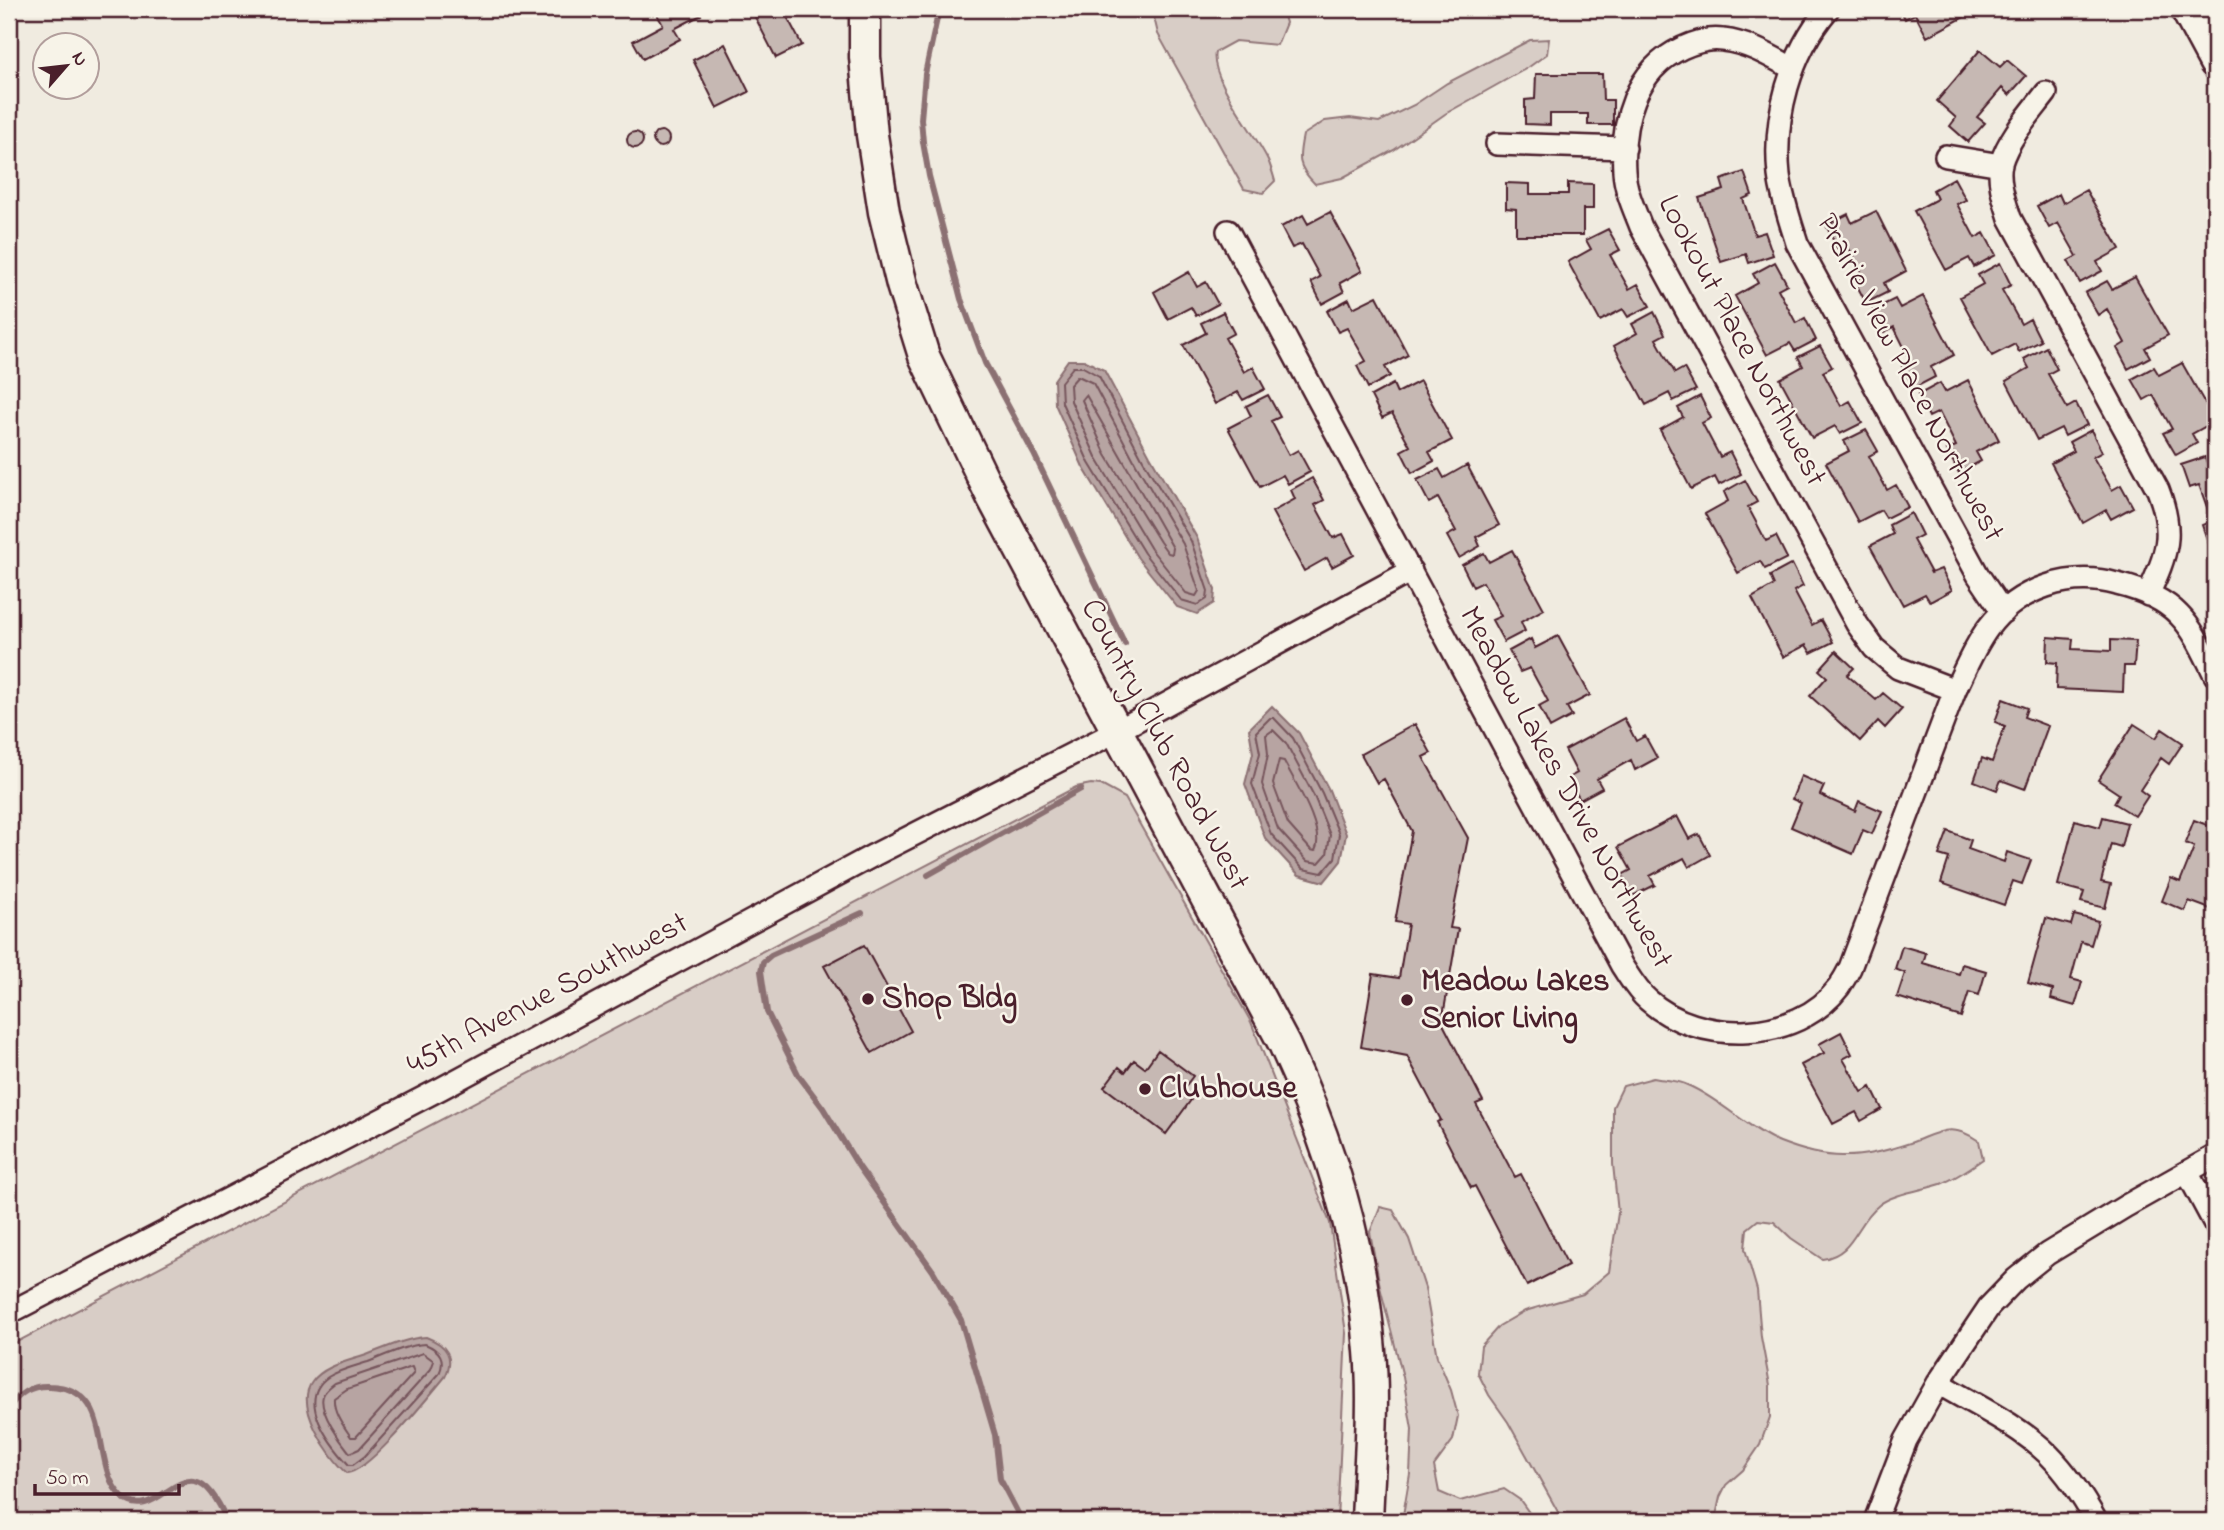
<svg xmlns="http://www.w3.org/2000/svg" width="2224" height="1530" viewBox="0 0 2224 1530" font-family="'Indie Flower',sans-serif">
<style>
.green{fill:#d8cdc6;stroke:#917678;stroke-width:2}
.water{fill:#b7a4a2;stroke:#8b6f72;stroke-width:2}
.lines{fill:none;stroke-linecap:round;stroke-linejoin:round}
.shore{stroke:#76545b;stroke-width:2}
.stream{stroke:#8b6f72;stroke-width:6}
.building{fill:#c6b8b3;stroke:#4a1f2b;stroke-width:2}
.street-casing{stroke:#4a1f2b;stroke-width:26}
.secondary-casing{stroke:#4a1f2b;stroke-width:35}
.street{stroke:#f7f3e8;stroke-width:21}
.secondary{stroke:#f7f3e8;stroke-width:30}
.poi-dot{fill:#4a1f2b;stroke:#f7f3e8;stroke-width:2.5}
.labels{text-anchor:middle;dominant-baseline:central;stroke-width:5;stroke-linejoin:round;paint-order:stroke}
.street-label{font-size:32px;fill:#4a1f2b;stroke:#f7f3e8}
.poi-label{font-size:32px;font-weight:bold;fill:#4a1f2b;stroke:#f7f3e8;text-anchor:start}
</style>
<rect width="100%" height="100%" fill="#f0ebe0"/>
<filter id="ink" filterUnits="userSpaceOnUse"><feTurbulence type="fractalNoise" baseFrequency=".0143" numOctaves="2"/><feDisplacementMap in="SourceGraphic" scale="14" xChannelSelector="R" yChannelSelector="G"/><feConvolveMatrix kernelMatrix="1 2 1 2 8 2 1 2 1" color-interpolation-filters="sRGB"/></filter>
<g filter="url(#ink)">
<path class="green" d="M1152,9H1282L1286,23L1277,45L1235,41L1215,52C1209,78 1256,134 1268,160C1271,167 1273,174 1275,181L1263,193L1244,189L1158,34Z
M1549,39L1547,54L1529,67L1445,114L1394,150L1342,178L1315,184C1297,166 1298,159 1303,135L1325,121L1350,118L1379,122L1414,105L1447,83L1530,40Z
M1091,784L1101,785L1125,798L1251,1022L1330,1223L1346,1333L1337,1521H9V1346L1076,787Z
M1653,1078C1663,1080 1675,1080 1685,1084C1719,1098 1748,1129 1780,1142C1798,1149 1823,1156 1842,1156C1864,1157 1889,1150 1910,1143C1938,1133 1951,1121 1979,1141L1983,1159C1969,1169 1956,1178 1941,1184C1923,1190 1892,1194 1879,1205C1855,1224 1855,1254 1822,1259L1791,1238L1774,1222L1758,1220L1747,1229L1745,1249L1757,1290L1761,1337L1770,1385V1417L1760,1445L1743,1470L1726,1485L1720,1497L1716,1516L1721,1521H1563L1508,1422L1489,1395L1478,1373L1481,1346L1499,1326L1525,1311L1583,1294L1609,1272L1618,1213L1613,1164V1107L1623,1086Z
M1380,1207L1393,1210L1409,1239L1425,1288L1437,1357L1451,1390L1458,1416L1453,1440L1434,1466L1439,1492L1460,1501L1504,1489L1520,1500L1535,1521H1402L1410,1474L1412,1429L1403,1377L1380,1287L1370,1232Z"/>
<path class="water" d="M1068,360H1084L1104,370L1150,456L1197,538L1215,590L1214,603L1197,614L1177,607L1138,558L1083,467L1055,404L1054,380Z
M1272,706L1299,733L1329,790L1346,834L1341,861L1324,882L1299,875L1265,838L1245,784L1253,753L1249,729Z
M426,1337C447,1345 455,1357 445,1377C428,1397 369,1472 347,1473C328,1456 294,1406 312,1382C324,1365 350,1361 369,1354C387,1347 407,1338 426,1337Z"/>
<g class="lines">
<path class="shore" d="M1073,367H1083L1099,376L1143,460L1191,541L1208,591L1207,599L1198,605L1181,600L1144,553L1089,463L1062,403L1061,382Z
M1078,376L1093,383L1136,464L1183,544L1199,591L1196,596L1186,593L1151,549L1097,459L1071,401L1070,385Z
M1086,395L1173,548L1172,554L1168,553L1160,542L1106,455L1082,400Z
M1270,718H1274L1293,738L1322,793L1339,834L1335,858L1322,873L1303,869L1271,834L1252,784L1260,753L1256,732Z
M1273,730L1286,743L1314,796L1330,835L1327,854L1319,863L1307,861L1278,829L1262,784L1268,754L1266,735Z
M1279,760L1284,761C1294,781 1326,830 1315,851L1311,850L1288,824L1273,784Z
M425,1344C440,1350 446,1359 439,1374L365,1456L353,1465H349C330,1444 295,1400 328,1377C339,1370 355,1366 368,1362C386,1355 406,1345 425,1344Z
M423,1353L434,1361L431,1369L359,1449L350,1453C341,1442 318,1411 323,1396C325,1390 331,1386 335,1383Z
M412,1367L414,1373L356,1437H351C343,1425 333,1412 334,1398L347,1389Z"/>
<path class="stream" d="M939,9L925,74L921,119L923,142L929,176L961,299L985,363L1034,454L1125,644
M928,875L1081,789
M862,913L771,955L763,962L761,971L767,1012L799,1076L823,1108L859,1167L933,1271L961,1320L995,1435L1000,1479L1022,1521
M9,1408C19,1393 31,1385 49,1386C118,1388 88,1464 122,1497C161,1530 188,1428 227,1521"/>
</g>
<path class="building" d="M654,9H698L701,15L674,29L680,39L643,59L633,41L663,25Z
M751,9H783L802,45L776,58Z
M1900,9H1979L1927,37L1915,14L1905,19Z
M725,44L749,92L717,108L693,60Z
M1980,50L2000,67L2007,60L2026,76L2009,95L2002,88L1977,117L1985,123L1968,142L1950,126L1956,118L1937,101Z
M1536,74H1602L1603,100H1613V125H1588V114H1550V125L1525,124V100L1535,99Z
M653 139a8 8 0 1 1 16 0a8 8 0 1 1-16 0Z
M627 140a8 8 0 1 1 16 0a8 8 0 1 1-16 0Z
M1744,172L1752,195L1743,199L1755,235L1765,232L1773,255L1749,263L1746,254L1721,262L1699,198L1724,190L1721,180Z
M1954,178L1966,200L1957,204L1975,238L1984,233L1996,255L1974,267L1969,258L1946,270L1914,211L1937,199L1933,190Z
M1506,183L1530,184V194H1568V183L1593,184V209H1583V235H1516V209L1506,208Z
M2086,190L2120,249L2097,262L2102,271L2080,283L2068,261L2077,256L2058,223L2049,228L2037,206L2059,194L2063,203Z
M1876,211L1906,271L1884,283L1888,292L1866,303L1855,282L1864,277L1846,243L1837,248L1826,225L1848,214L1852,223Z
M1330,212L1362,271L1340,283L1344,292L1322,304L1311,282L1320,277L1302,244L1292,248L1281,227L1303,215L1308,224Z
M1608,229L1620,250L1610,255L1629,289L1638,284L1650,306L1628,317L1623,309L1600,321L1568,262L1591,249L1586,240Z
M1775,262L1787,284L1778,289L1796,323L1805,318L1816,340L1795,351L1790,343L1767,355L1735,296L1758,283L1753,274Z
M2000,263L2011,285L2002,290L2021,324L2030,319L2041,341L2019,352L2015,344L1992,356L1960,297L1983,284L1978,275Z
M1189,272L1197,287L1206,282L1218,304L1196,316L1191,307L1168,319L1154,292Z
M2135,277L2168,335L2145,348L2150,357L2128,369L2117,348L2125,343L2107,309L2098,315L2085,293L2107,281L2112,289Z
M1377,296L1408,355L1385,367L1390,376L1368,388L1357,366L1366,361L1347,328L1338,332L1327,311L1349,299L1353,308Z
M1923,296L1954,355L1931,367L1935,377L1914,388L1902,366L1911,361L1894,327L1884,332L1873,310L1895,299L1900,308Z
M1223,312L1234,333L1225,338L1244,372L1253,367L1265,389L1243,400L1238,392L1215,404L1183,345L1206,333L1201,323Z
M1654,312L1665,334L1656,339L1675,373L1684,368L1696,390L1673,401L1669,393L1646,405L1614,346L1637,333L1632,324Z
M1820,346L1832,367L1823,372L1841,406L1850,401L1862,423L1840,434L1835,426L1812,438L1780,379L1803,366L1798,357Z
M2046,347L2057,369L2048,374L2067,408L2076,403L2087,425L2065,436L2061,428L2037,440L2006,381L2029,368L2024,359Z
M2182,363L2215,421L2192,434L2197,443L2176,455L2163,433L2172,429L2153,395L2144,400L2132,379L2154,367L2159,375Z
M1968,380L1999,440L1976,452L1981,461L1959,473L1947,450L1956,446L1939,412L1929,417L1918,395L1940,383L1945,392Z
M1420,381L1452,440L1429,452L1434,461L1412,473L1401,451L1410,446L1392,413L1382,418L1371,396L1393,384L1397,393Z
M1268,395L1280,417L1271,421L1289,455L1298,450L1310,472L1288,484L1283,475L1260,487L1228,428L1251,416L1246,406Z
M1700,396L1711,418L1702,423L1720,457L1730,452L1741,474L1719,485L1715,477L1691,489L1660,430L1683,417L1678,408Z
M1866,430L1878,451L1869,456L1887,490L1896,485L1908,507L1886,518L1881,510L1858,522L1826,463L1849,451L1844,441Z
M2091,430L2102,452L2093,457L2112,490L2121,485L2133,507L2111,519L2106,510L2083,523L2051,463L2074,451L2069,442Z
M2205,457L2208,466L2215,464V546L2210,548L2202,525L2212,521L2199,485L2189,488L2181,465Z
M1467,465L1499,525L1476,537L1480,546L1459,558L1447,536L1456,531L1438,498L1429,503L1417,480L1439,469L1444,478Z
M1312,478L1324,500L1315,505L1333,538L1343,534L1354,555L1332,567L1327,558L1304,571L1272,512L1295,499L1291,490Z
M1745,480L1757,502L1748,507L1766,541L1776,536L1787,558L1765,569L1760,561L1738,573L1705,514L1728,501L1724,492Z
M1911,513L1922,535L1913,540L1931,573L1941,569L1952,590L1930,602L1925,594L1903,605L1870,546L1893,534L1889,525Z
M1512,550L1544,609L1521,622L1525,631L1504,642L1492,620L1501,616L1483,582L1473,587L1462,565L1484,553L1489,562Z
M1792,564L1803,586L1794,591L1812,625L1821,620L1833,642L1811,653L1806,645L1783,657L1752,598L1774,585L1770,576Z
M1558,636L1590,695L1567,707L1572,716L1550,728L1539,706L1548,701L1530,668L1520,672L1509,651L1531,639L1535,648Z
M2048,637L2073,639L2072,649L2111,651V640L2136,641L2134,666H2124L2123,692L2056,689L2057,663L2047,662Z
M1836,651L1854,668L1847,675L1876,700L1883,693L1902,709L1885,728L1878,721L1860,741L1810,696L1827,677L1819,670Z
M2003,699L2027,708L2024,717L2048,726L2025,789L2001,780L1997,790L1974,781L1982,758L1992,762L2005,726L1995,722Z
M1624,718L1636,741L1645,736L1657,758L1635,770L1631,760L1597,779L1602,788L1580,800L1568,778L1577,773L1565,750Z
M1415,724L1431,753L1423,757L1468,838L1450,928L1458,929L1442,1022L1483,1101L1476,1104L1515,1177L1521,1174L1568,1265L1527,1286L1475,1186L1471,1188L1437,1122L1441,1120L1407,1056L1361,1047L1373,974L1399,978L1408,924L1395,922L1412,831L1384,779L1377,783L1361,754Z
M2134,724L2156,738L2162,729L2183,743L2169,764L2161,758L2140,790L2148,796L2135,816L2114,803L2119,794L2098,780Z
M1801,776L1824,786L1820,795L1855,811L1859,801L1882,811L1872,834L1863,830L1853,854L1791,827L1801,803L1792,799Z
M1677,816L1689,839L1699,834L1710,855L1689,867L1684,858L1650,876L1655,885L1633,896L1622,875L1631,870L1618,847Z
M2103,817L2127,823L2121,847L2111,844L2101,882L2111,884L2105,908L2081,902L2084,892L2058,885L2075,820L2100,827Z
M2194,820L2215,828L2213,838L2215,839L2213,910L2189,901L2185,911L2162,901L2171,878L2180,882L2194,847L2185,843Z
M1948,831L1971,840L1968,849L2004,862L2007,852L2031,860L2022,884L2013,881L2004,905L1941,883L1949,858L1939,855Z
M2074,915L2098,921L2091,945L2081,942L2071,979L2082,982L2075,1006L2051,999L2053,990L2028,983L2046,918L2071,925Z
M864,945L911,1031L872,1053L824,966Z
M1902,946L1926,953L1923,963L1959,974L1962,964L1986,971L1979,995L1969,992L1961,1017L1897,997L1905,973L1895,969Z
M1841,1032L1852,1054L1843,1059L1862,1092L1871,1087L1882,1109L1861,1121L1856,1112L1833,1124L1801,1065L1824,1053L1819,1044Z
M1158,1050L1193,1076L1181,1092L1191,1100L1166,1134L1104,1087L1119,1067L1125,1072L1134,1060L1145,1068Z"/>
<g class="lines">
<defs>
<path id="street" d="M1828,9C1790,54 1773,117 1779,175C1782,198 1790,221 1797,243L1978,575L2003,612
M1792,68C1770,56 1749,43 1723,40C1709,38 1695,42 1682,48C1635,70 1621,122 1624,171C1625,190 1634,209 1641,227L1857,624L1874,648L1898,668L1955,690
M2046,93C2030,114 2009,137 2001,163C1997,180 2005,202 2010,218L2158,490C2175,534 2167,553 2148,595
M1497,144L1625,148
M1946,156L2001,165
M1228,231L1622,966C1630,978 1637,991 1648,1000C1699,1046 1797,1043 1839,987C1843,981 1847,974 1850,968L1955,690C1965,669 1974,647 1988,628C2018,588 2070,571 2117,584C2138,589 2164,599 2179,615C2195,631 2205,655 2215,675
M2187,1172L2215,1224
M9,1313L442,1088L874,855L1117,731L1411,571
M1938,1383C1975,1405 2017,1424 2048,1454C2068,1474 2083,1497 2096,1521
M1875,1521L1906,1440L1938,1383L1989,1307L2016,1279L2047,1254L2126,1206L2215,1156"/>
<path id="secondary" d="M865,9V57L872,135L884,212L902,285L924,356L991,495L1284,1044C1329,1141 1362,1244 1370,1351C1375,1407 1369,1465 1367,1521
M2186,9L2215,63"/>
</defs>
<use href="#street" class="street-casing"/>
<use href="#secondary" class="secondary-casing"/>
<use href="#street" class="street"/>
<use href="#secondary" class="secondary"/>
</g>
</g>
<g class="poi-dot">
<circle cx="868" cy="999" r="7"/>
<circle cx="1407" cy="1000" r="7"/>
<circle cx="1145" cy="1089" r="7"/>
</g>
<g class="labels">
<g class="street-label">
<text transform="translate(1741 341) rotate(62)">Lookout Place Northwest</text>
<text transform="translate(1909 378) rotate(62)">Prairie View Place Northwest</text>
<text transform="translate(1164 745) rotate(62)">Country Club Road West</text>
<text transform="translate(1565 788) rotate(61)">Meadow Lakes Drive Northwest</text>
<text transform="translate(548 995) rotate(-28)">45th Avenue Southwest</text>
</g>
<g class="poi-label">
<text x="1421" y="982">Meadow Lakes<tspan x="1421" dy="37">Senior Living</tspan></text>
<text x="882" y="999">Shop Bldg</text>
<text x="1159" y="1089">Clubhouse</text>
</g>
</g>
<rect width="2224" height="1530" fill="none" stroke="#f7f3e8" stroke-width="35"/>
<rect x="18" y="18" width="2189" height="1495" fill="none" stroke="#4a1f2b" stroke-width="2.5" filter="url(#ink)"/>
<g transform="translate(66 66) rotate(62)"><circle r="33" fill="#f7f3e8" stroke="#b29e9c" stroke-width="2"/>
<path d="M0-5L12 26L0 18L-12 26Z" fill="#4a1f2b"/>
<text y="-10" font-size="19" font-weight="bold" text-anchor="middle" fill="#4a1f2b">N</text>
</g>
<path d="M35 1484v10h144v-10" fill="none" stroke="#4a1f2b" stroke-width="3.5"/>
<text x="46" y="1484" font-size="21" fill="#4a1f2b" stroke="#f7f3e8" stroke-width="5" paint-order="stroke">50 m</text>
</svg>
